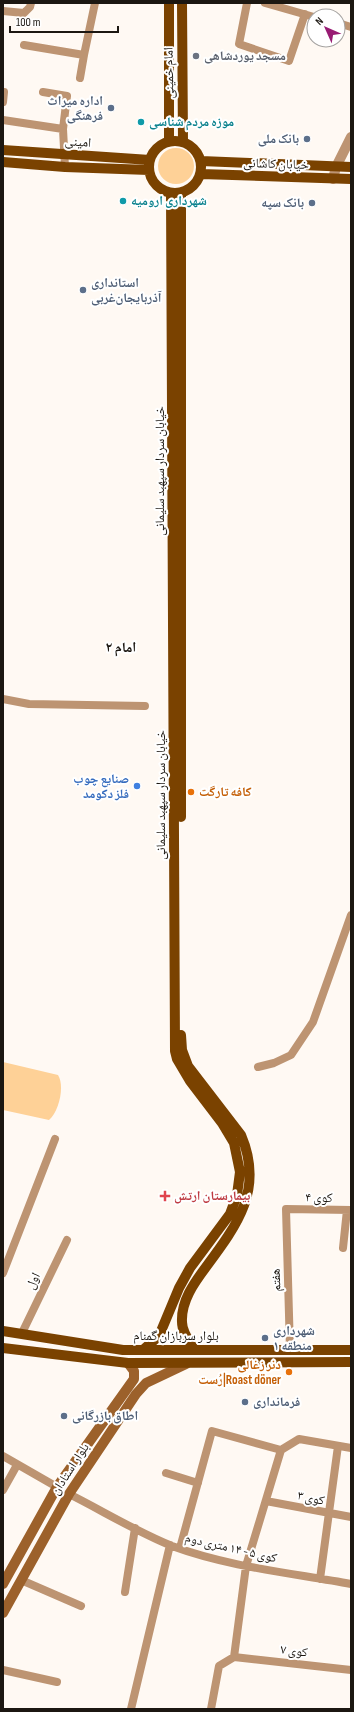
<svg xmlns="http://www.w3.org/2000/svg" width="354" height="1712" viewBox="0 0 354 1712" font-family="'Sofia Sans Condensed','Noto Naskh Arabic',sans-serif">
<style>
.green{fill:#fed197}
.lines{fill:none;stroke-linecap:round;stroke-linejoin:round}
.minor{stroke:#bd9472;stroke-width:8}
.tertiary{stroke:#bd9472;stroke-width:10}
.secondary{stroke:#9c612b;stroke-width:10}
.primary{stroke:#7a4200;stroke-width:10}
.worship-dot{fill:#6b7280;stroke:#fff;stroke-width:1.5}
.service-dot{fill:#5c6f8a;stroke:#fff;stroke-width:1.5}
.culture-dot{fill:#0f9aa8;stroke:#fff;stroke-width:1.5}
.shop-dot{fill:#3f7fe0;stroke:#fff;stroke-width:1.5}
.food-dot{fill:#e8710a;stroke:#fff;stroke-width:1.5}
.health-dot{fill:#e0444e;stroke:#fff;stroke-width:1.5}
.labels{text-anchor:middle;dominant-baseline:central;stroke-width:4;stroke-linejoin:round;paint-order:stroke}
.worship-label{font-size:13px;font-weight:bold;fill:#5b616d;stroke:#fff;text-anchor:start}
.street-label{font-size:13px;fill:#1c1711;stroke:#fff}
.service-label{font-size:13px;font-weight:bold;fill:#4e5e75;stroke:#fff;text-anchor:start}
.culture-label{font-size:13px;font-weight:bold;fill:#0d838f;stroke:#fff;text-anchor:start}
.shop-label{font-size:13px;font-weight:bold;fill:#366cbe;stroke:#fff;text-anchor:end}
.food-label{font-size:13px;font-weight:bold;fill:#c56008;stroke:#fff;text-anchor:start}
.health-label{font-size:13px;font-weight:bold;fill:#be3a42;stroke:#fff;text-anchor:start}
.neighbourhood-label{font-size:14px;font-weight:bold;fill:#1c1711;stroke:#fff}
</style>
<rect width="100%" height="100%" fill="#fff9f3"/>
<path class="green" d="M158 166a18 18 0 1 1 36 0a18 18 0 1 1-36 0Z
M3,1062L58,1075C65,1086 59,1112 49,1120L3,1110Z"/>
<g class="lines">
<path class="minor" d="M247,3L239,44L289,61L305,14
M265,3L314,17
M3,11L24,13L30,7L31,3
M338,23L351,27
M24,45L84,55L95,3
M80,78L84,55
M43,92L67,96L63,129L65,167
M3,102L4,92
M3,120L63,129
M3,699L29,704L145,706
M258,1067L274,1063L291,1055L313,1022L351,915
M343,1248L347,1210
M3,1273L55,1139
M22,1333L67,1240
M290,1350L286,1209L351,1210
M3,1456L57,1487
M166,1473L198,1483
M3,1490L17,1465
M69,1494C103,1511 137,1532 172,1546C229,1567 291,1573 351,1584
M266,1501L351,1517
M180,1548L212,1431L281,1450
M320,1579L338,1446
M21,1580L81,1606
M125,1592L135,1528
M234,1657L246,1566L281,1450L299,1439L351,1448
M234,1657L351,1670
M3,1670L57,1682
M131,1709L170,1545
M211,1709L219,1666L234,1657"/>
<path class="tertiary" d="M333,179L336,167L351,137"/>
<path class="secondary" d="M3,1584L57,1487L134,1379V1371L128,1363
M3,1613L69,1494L136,1394L146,1383L186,1364"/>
<path class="primary" d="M169,3V142
M182,3L183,142
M149 167a26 26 0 1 1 52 0a26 26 0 1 1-52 0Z
M3,150L150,160
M201,161L351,167
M3,162L65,167L149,170
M201,174L351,179
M181,193V817
M181,1035L182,1050L188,1066L241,1135C264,1189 238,1224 206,1267C194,1283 181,1301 182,1322C182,1332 189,1341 194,1349
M3,1331L123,1350H351
M3,1348L128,1363L351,1362
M144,1349L159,1336L179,1288L190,1268L230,1214L237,1195L240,1172L234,1143L222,1123L190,1081L177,1059L175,1051L171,193"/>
</g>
<circle class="worship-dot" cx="196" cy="56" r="4"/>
<g class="service-dot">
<circle cx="111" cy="108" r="4"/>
<circle cx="307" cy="139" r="4"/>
<circle cx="312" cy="203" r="4"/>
<circle cx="83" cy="290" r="4"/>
<circle cx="265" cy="1338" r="4"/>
<circle cx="245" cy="1402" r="4"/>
<circle cx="64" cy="1416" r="4"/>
</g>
<g class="culture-dot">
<circle cx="141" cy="122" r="4"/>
<circle cx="123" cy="201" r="4"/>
</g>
<circle class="shop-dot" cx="137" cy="786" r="4"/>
<g class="food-dot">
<circle cx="191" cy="792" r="4"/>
<circle cx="289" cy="1372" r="4"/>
</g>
<path class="health-dot" d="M163 1190h4v4h4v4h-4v4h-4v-4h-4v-4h4z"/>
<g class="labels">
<g class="worship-label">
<text x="204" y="56">مسجد یوردشاهی</text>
</g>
<g class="street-label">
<text transform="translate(169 73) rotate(-91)">امام خمینی</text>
<text transform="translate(78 142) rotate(4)">امینی</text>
<text transform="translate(276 164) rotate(2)">خیابان کاشانی</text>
<text transform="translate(160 471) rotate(-90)">خیابان سردار سپهبد سلیمانی</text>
<text transform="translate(161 795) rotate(-90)">خیابان سردار سپهبد سلیمانی</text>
<text x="319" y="1198">کوی ۴</text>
<text transform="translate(276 1280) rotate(-92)">هفتم</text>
<text transform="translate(33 1281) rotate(-64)">اول</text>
<text x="176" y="1336">بلوار سربازان گمنام</text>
<text transform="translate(70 1469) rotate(-57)">بلوار استادان</text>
<text transform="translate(311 1498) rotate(12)">کوی ۳</text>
<text transform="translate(231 1548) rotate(13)">کوی ۵ - ۱۴ متری دوم</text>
<text transform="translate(294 1651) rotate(7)">کوی ۷</text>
</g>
<g class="service-label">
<text x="103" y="101" text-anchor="end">اداره میراث<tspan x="103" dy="15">فرهنگی</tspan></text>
<text x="299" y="139" text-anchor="end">بانک ملی</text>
<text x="304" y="203" text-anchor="end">بانک سپه</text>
<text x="91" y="283">استانداری<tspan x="91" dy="15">آذربایجان‌غربی</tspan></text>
<text x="273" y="1331">شهرداری<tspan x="273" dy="15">منطقه ۱</tspan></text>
<text x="253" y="1402">فرمانداری</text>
<text x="72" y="1416">اطاق بازرگانی</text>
</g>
<g class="culture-label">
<text x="149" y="122">موزه مردم شناسی</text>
<text x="131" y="201">شهرداری ارومیه</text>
</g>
<g class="shop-label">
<text x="129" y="779">صنایع چوب<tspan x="129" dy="15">فلز دکومد</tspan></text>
</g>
<g class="food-label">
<text x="199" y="792">کافه تارگت</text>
<text x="281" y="1365" text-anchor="end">دنر زغالی<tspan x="281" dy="15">رُست|Roast döner</tspan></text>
</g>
<g class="health-label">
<text x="174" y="1196">بیمارستان ارتش</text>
</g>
<g class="neighbourhood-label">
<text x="121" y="647">امام ۲</text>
</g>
</g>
<rect width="354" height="1712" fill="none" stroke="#1c1711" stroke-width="8"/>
<g transform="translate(326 28) rotate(315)"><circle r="19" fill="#ffffff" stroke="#a4a2a0"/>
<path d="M0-3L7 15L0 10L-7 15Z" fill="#981b73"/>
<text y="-6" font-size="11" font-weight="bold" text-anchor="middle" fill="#1c1711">N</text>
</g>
<path d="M10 26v6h108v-6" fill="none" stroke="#1c1711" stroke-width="2"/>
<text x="16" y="26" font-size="12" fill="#1c1711" stroke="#ffffff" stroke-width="3" paint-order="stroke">100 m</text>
</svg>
